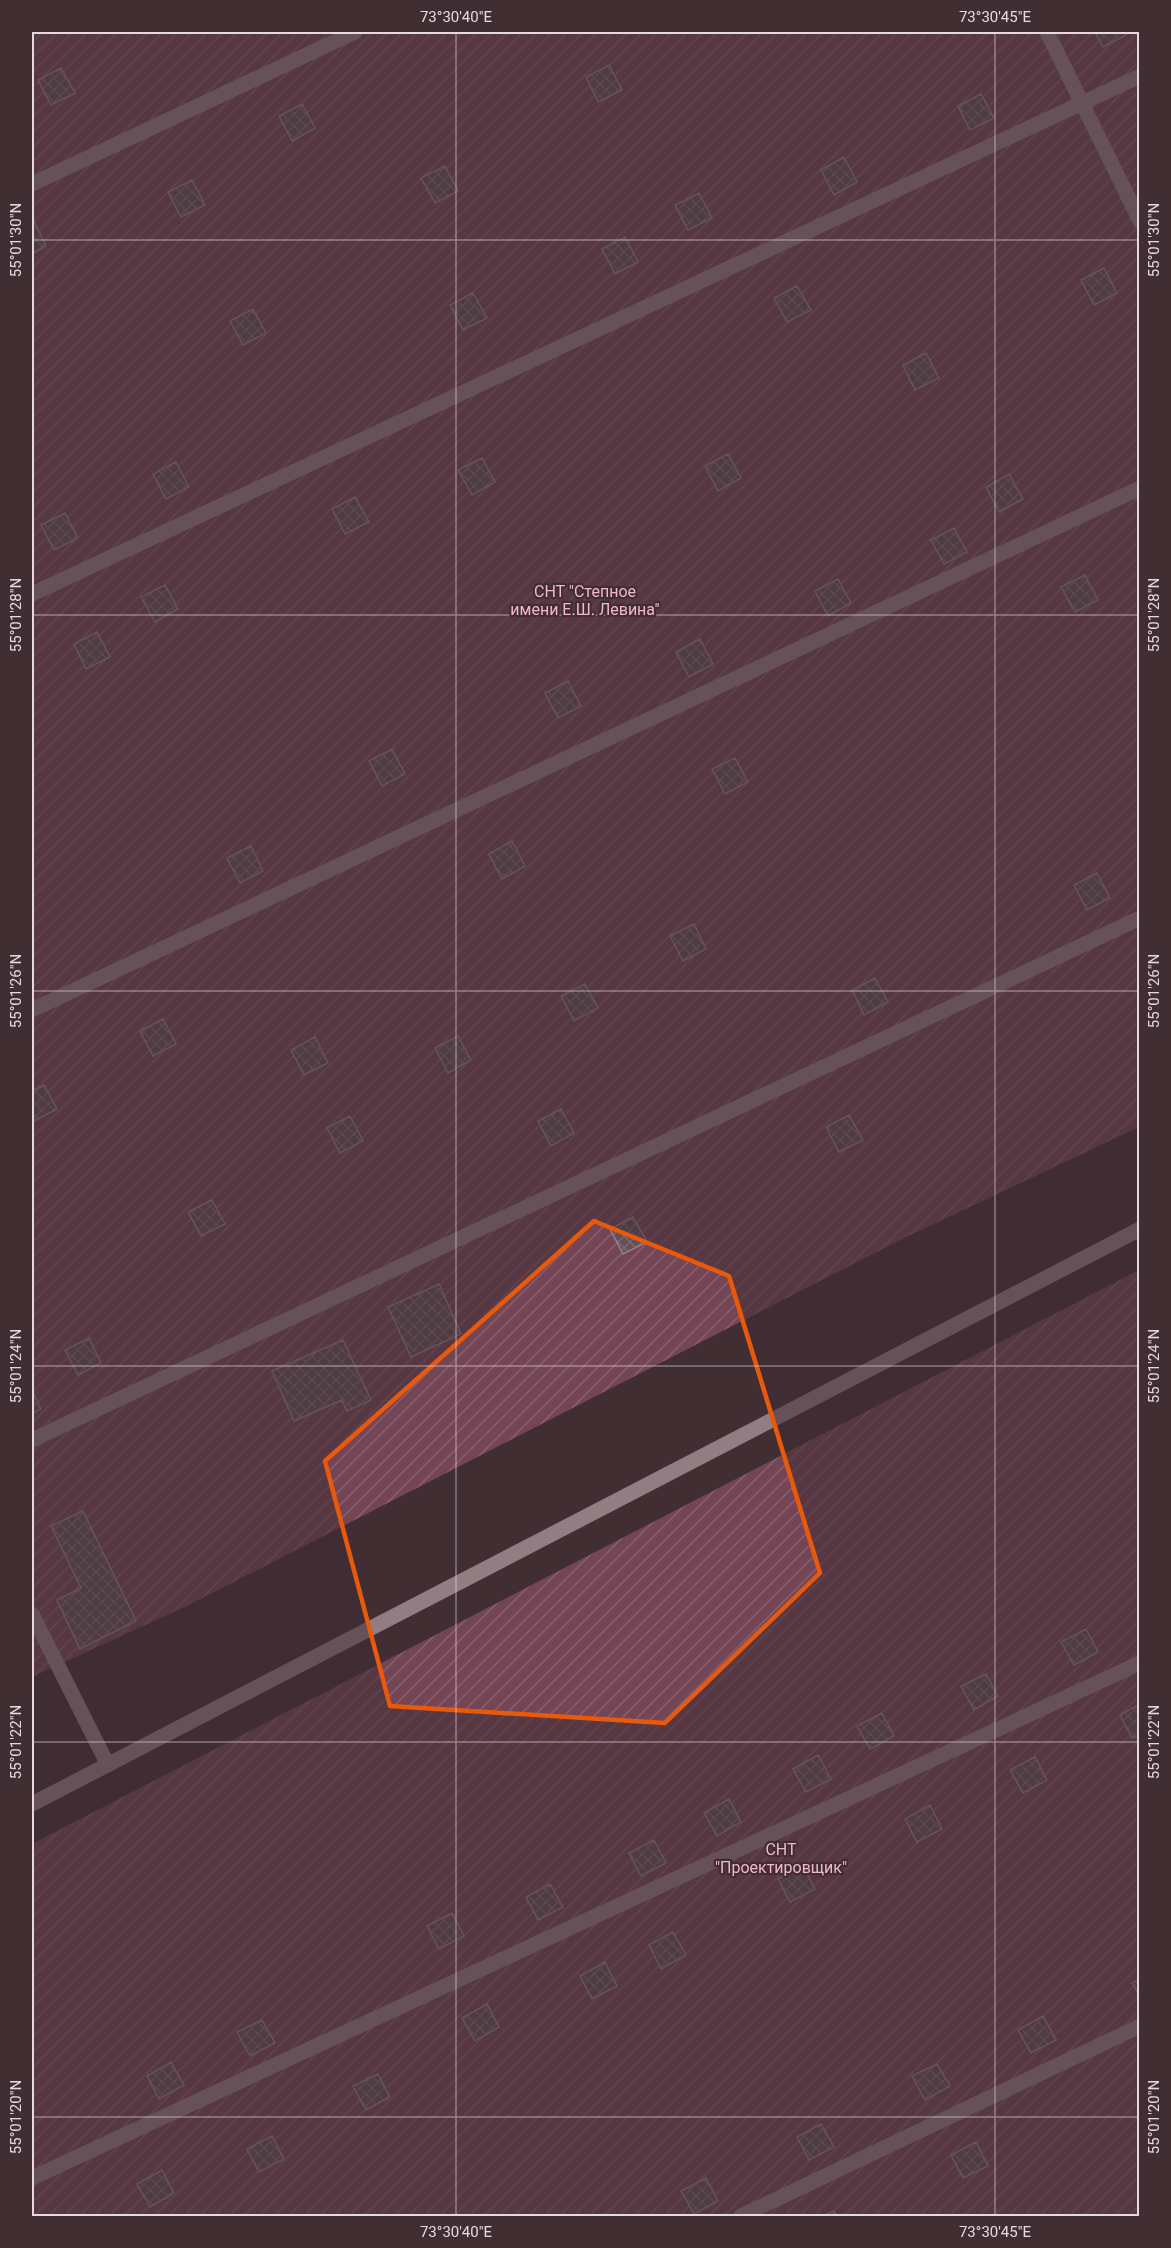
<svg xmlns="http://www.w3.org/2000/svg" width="1171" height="2248" viewBox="0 0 1171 2248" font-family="Roboto,sans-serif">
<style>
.garden{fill:url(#garden-furrows)}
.building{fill:url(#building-cross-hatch);stroke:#968086;stroke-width:1.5}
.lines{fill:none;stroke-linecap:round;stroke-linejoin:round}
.minor{stroke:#937d83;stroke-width:15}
.marked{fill:none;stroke:#e8590c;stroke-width:4.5;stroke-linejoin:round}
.ticks{fill:none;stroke:#e6dadd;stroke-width:1.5;stroke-opacity:0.45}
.labels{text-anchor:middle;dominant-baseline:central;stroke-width:4.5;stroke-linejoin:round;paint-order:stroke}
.park-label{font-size:16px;fill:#f5b7ca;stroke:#402e33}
.neatline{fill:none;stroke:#e6dadd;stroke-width:2}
.ticks-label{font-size:15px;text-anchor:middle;fill:#e6dadd}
</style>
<defs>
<pattern id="garden-furrows" width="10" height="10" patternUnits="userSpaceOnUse" patternTransform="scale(1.5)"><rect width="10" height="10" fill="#744555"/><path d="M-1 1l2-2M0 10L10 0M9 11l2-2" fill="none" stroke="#885f6d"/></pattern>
<pattern id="building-cross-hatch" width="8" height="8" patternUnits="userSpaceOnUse" patternTransform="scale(1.5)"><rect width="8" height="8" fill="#634f55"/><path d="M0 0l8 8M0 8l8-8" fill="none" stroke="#79686d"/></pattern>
</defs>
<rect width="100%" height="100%" fill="#402e33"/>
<path class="garden" d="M32,32H1140L1139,1127L902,1239L189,1605L32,1677Z
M1139,1270V2216H32V1844Z"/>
<path class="building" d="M1095,32H1124L1126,35L1103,47Z
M609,65L622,90L598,102L586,77Z
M61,68L75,93L51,105L38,80Z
M981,94L994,118L970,130L958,106Z
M302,104L315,128L292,141L279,116Z
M844,157L857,182L834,195L821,170Z
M445,166L458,191L435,203L421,178Z
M192,180L205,205L181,217L168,192Z
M699,193L712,218L688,230L675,205Z
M34,221L46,246L32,254V222Z
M625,237L638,262L615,274L602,249Z
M1104,268L1117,293L1094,305L1081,280Z
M797,286L811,310L787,322L774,298Z
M473,293L487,318L463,330L450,305Z
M253,309L266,333L243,345L230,321Z
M926,353L939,378L915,390L903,365Z
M728,454L741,478L718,491L705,466Z
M482,458L495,482L472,495L458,470Z
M176,462L189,487L166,499L153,474Z
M1009,474L1023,499L999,512L986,487Z
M355,497L369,522L345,534L332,509Z
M65,513L78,538L54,550L41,525Z
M954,528L967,552L944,564L931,540Z
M1085,575L1098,600L1075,612L1061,587Z
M838,579L851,603L828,616L815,591Z
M165,585L178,609L155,622L141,597Z
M97,632L110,657L86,669L74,644Z
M700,639L713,664L689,677L676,652Z
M568,681L581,706L558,718L545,693Z
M392,749L405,774L382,786L369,761Z
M735,758L748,782L725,794L712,769Z
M512,841L525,866L502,879L489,854Z
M251,846L263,871L240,883L227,858Z
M1097,873L1110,898L1087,910L1074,885Z
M694,924L706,949L683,961L670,936Z
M875,978L888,1002L864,1015L852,990Z
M585,984L598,1008L574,1021L561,996Z
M163,1019L176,1044L153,1056L140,1031Z
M458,1036L471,1060L448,1073L435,1048Z
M315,1037L328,1063L304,1075L291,1050Z
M44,1085L57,1109L34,1121L32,1118V1091Z
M561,1109L574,1133L551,1146L538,1121Z
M849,1115L863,1140L839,1152L826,1127Z
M350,1116L363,1141L340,1153L327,1128Z
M212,1200L225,1224L201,1236L188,1212Z
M633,1217L647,1242L623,1254L610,1229Z
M439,1284L461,1334L411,1357L388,1307Z
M89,1338L101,1363L78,1375L65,1350Z
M343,1340L371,1400L347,1411L342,1400L294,1421L272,1371Z
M32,1390L41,1409L32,1414Z
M83,1511L136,1621L80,1649L57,1600L81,1588L51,1526Z
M1086,1629L1098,1652L1074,1665L1061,1642Z
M986,1674L998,1696L974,1710L961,1686Z
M1140,1704V1734L1132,1738L1120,1715Z
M882,1713L894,1736L870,1749L857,1726Z
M818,1755L831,1779L806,1792L793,1769Z
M1035,1757L1047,1780L1023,1793L1010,1770Z
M729,1799L741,1822L717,1836L704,1813Z
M930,1805L942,1829L917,1842L905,1819Z
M654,1840L666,1863L641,1876L629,1853Z
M803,1866L815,1889L790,1902L778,1879Z
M550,1884L563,1907L538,1920L526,1897Z
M452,1913L464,1936L439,1949L427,1926Z
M673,1932L686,1955L661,1969L649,1945Z
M605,1962L617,1986L592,1999L580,1976Z
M1140,1979V1997L1132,1983Z
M487,2004L499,2027L475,2041L462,2018Z
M1043,2016L1056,2040L1031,2053L1018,2030Z
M262,2020L275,2043L250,2056L237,2032Z
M171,2062L184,2085L159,2099L147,2076Z
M937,2064L950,2086L925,2100L912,2076Z
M378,2074L390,2097L366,2110L353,2086Z
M821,2124L834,2147L809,2160L797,2137Z
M272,2136L284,2159L259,2172L247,2149Z
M976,2142L988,2166L963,2178L951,2155Z
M162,2170L174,2193L150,2207L137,2184Z
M706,2178L718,2201L694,2214L681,2191Z
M834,2211L837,2216H823Z"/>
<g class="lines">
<path class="minor" d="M1047,32L1140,221
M32,184L355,32
M32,594L1140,76
M32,1010L1140,488
M32,1440L1140,918
M32,1614L108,1765
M32,1804L1140,1229
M32,2178L1140,1663
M741,2216L1140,2026"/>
</g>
<path d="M0 0H1171V2248H0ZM594,1221L729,1276L820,1573L665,1723L390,1706L325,1461Z" fill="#402e33" fill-opacity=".55" fill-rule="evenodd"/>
<path class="marked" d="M594,1221L729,1276L820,1573L665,1723L390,1706L325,1461Z"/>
<path class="ticks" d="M456,32V2216M995,32V2216M32,240H1140M32,615H1140M32,991H1140M32,1366H1140M32,1742H1140M32,2117H1140"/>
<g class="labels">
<g class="park-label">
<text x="585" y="591">СНТ "Степное<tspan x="585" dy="18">имени Е.Ш. Левина"</tspan></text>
<text x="781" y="1849">СНТ<tspan x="781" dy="18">"Проектировщик"</tspan></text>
</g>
</g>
<rect width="1171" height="2248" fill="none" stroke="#402e33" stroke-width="66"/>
<rect x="33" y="33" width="1105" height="2182" class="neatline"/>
<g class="ticks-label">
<text x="456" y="22">73°30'40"E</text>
<text x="995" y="22">73°30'45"E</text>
<text transform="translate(16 240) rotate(-90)" y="5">55°01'30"N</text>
<text transform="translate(1154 240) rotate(-90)" y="5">55°01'30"N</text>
<text transform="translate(16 615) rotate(-90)" y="5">55°01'28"N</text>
<text transform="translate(1154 615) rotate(-90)" y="5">55°01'28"N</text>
<text transform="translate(16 991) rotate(-90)" y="5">55°01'26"N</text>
<text transform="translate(1154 991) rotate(-90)" y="5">55°01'26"N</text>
<text transform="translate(16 1366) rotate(-90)" y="5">55°01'24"N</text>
<text transform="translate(1154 1366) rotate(-90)" y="5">55°01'24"N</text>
<text transform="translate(16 1742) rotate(-90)" y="5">55°01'22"N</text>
<text transform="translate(1154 1742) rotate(-90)" y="5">55°01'22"N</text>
<text transform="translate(16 2117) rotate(-90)" y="5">55°01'20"N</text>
<text transform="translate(1154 2117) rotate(-90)" y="5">55°01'20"N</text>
<text x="456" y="2237">73°30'40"E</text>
<text x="995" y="2237">73°30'45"E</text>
</g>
</svg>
